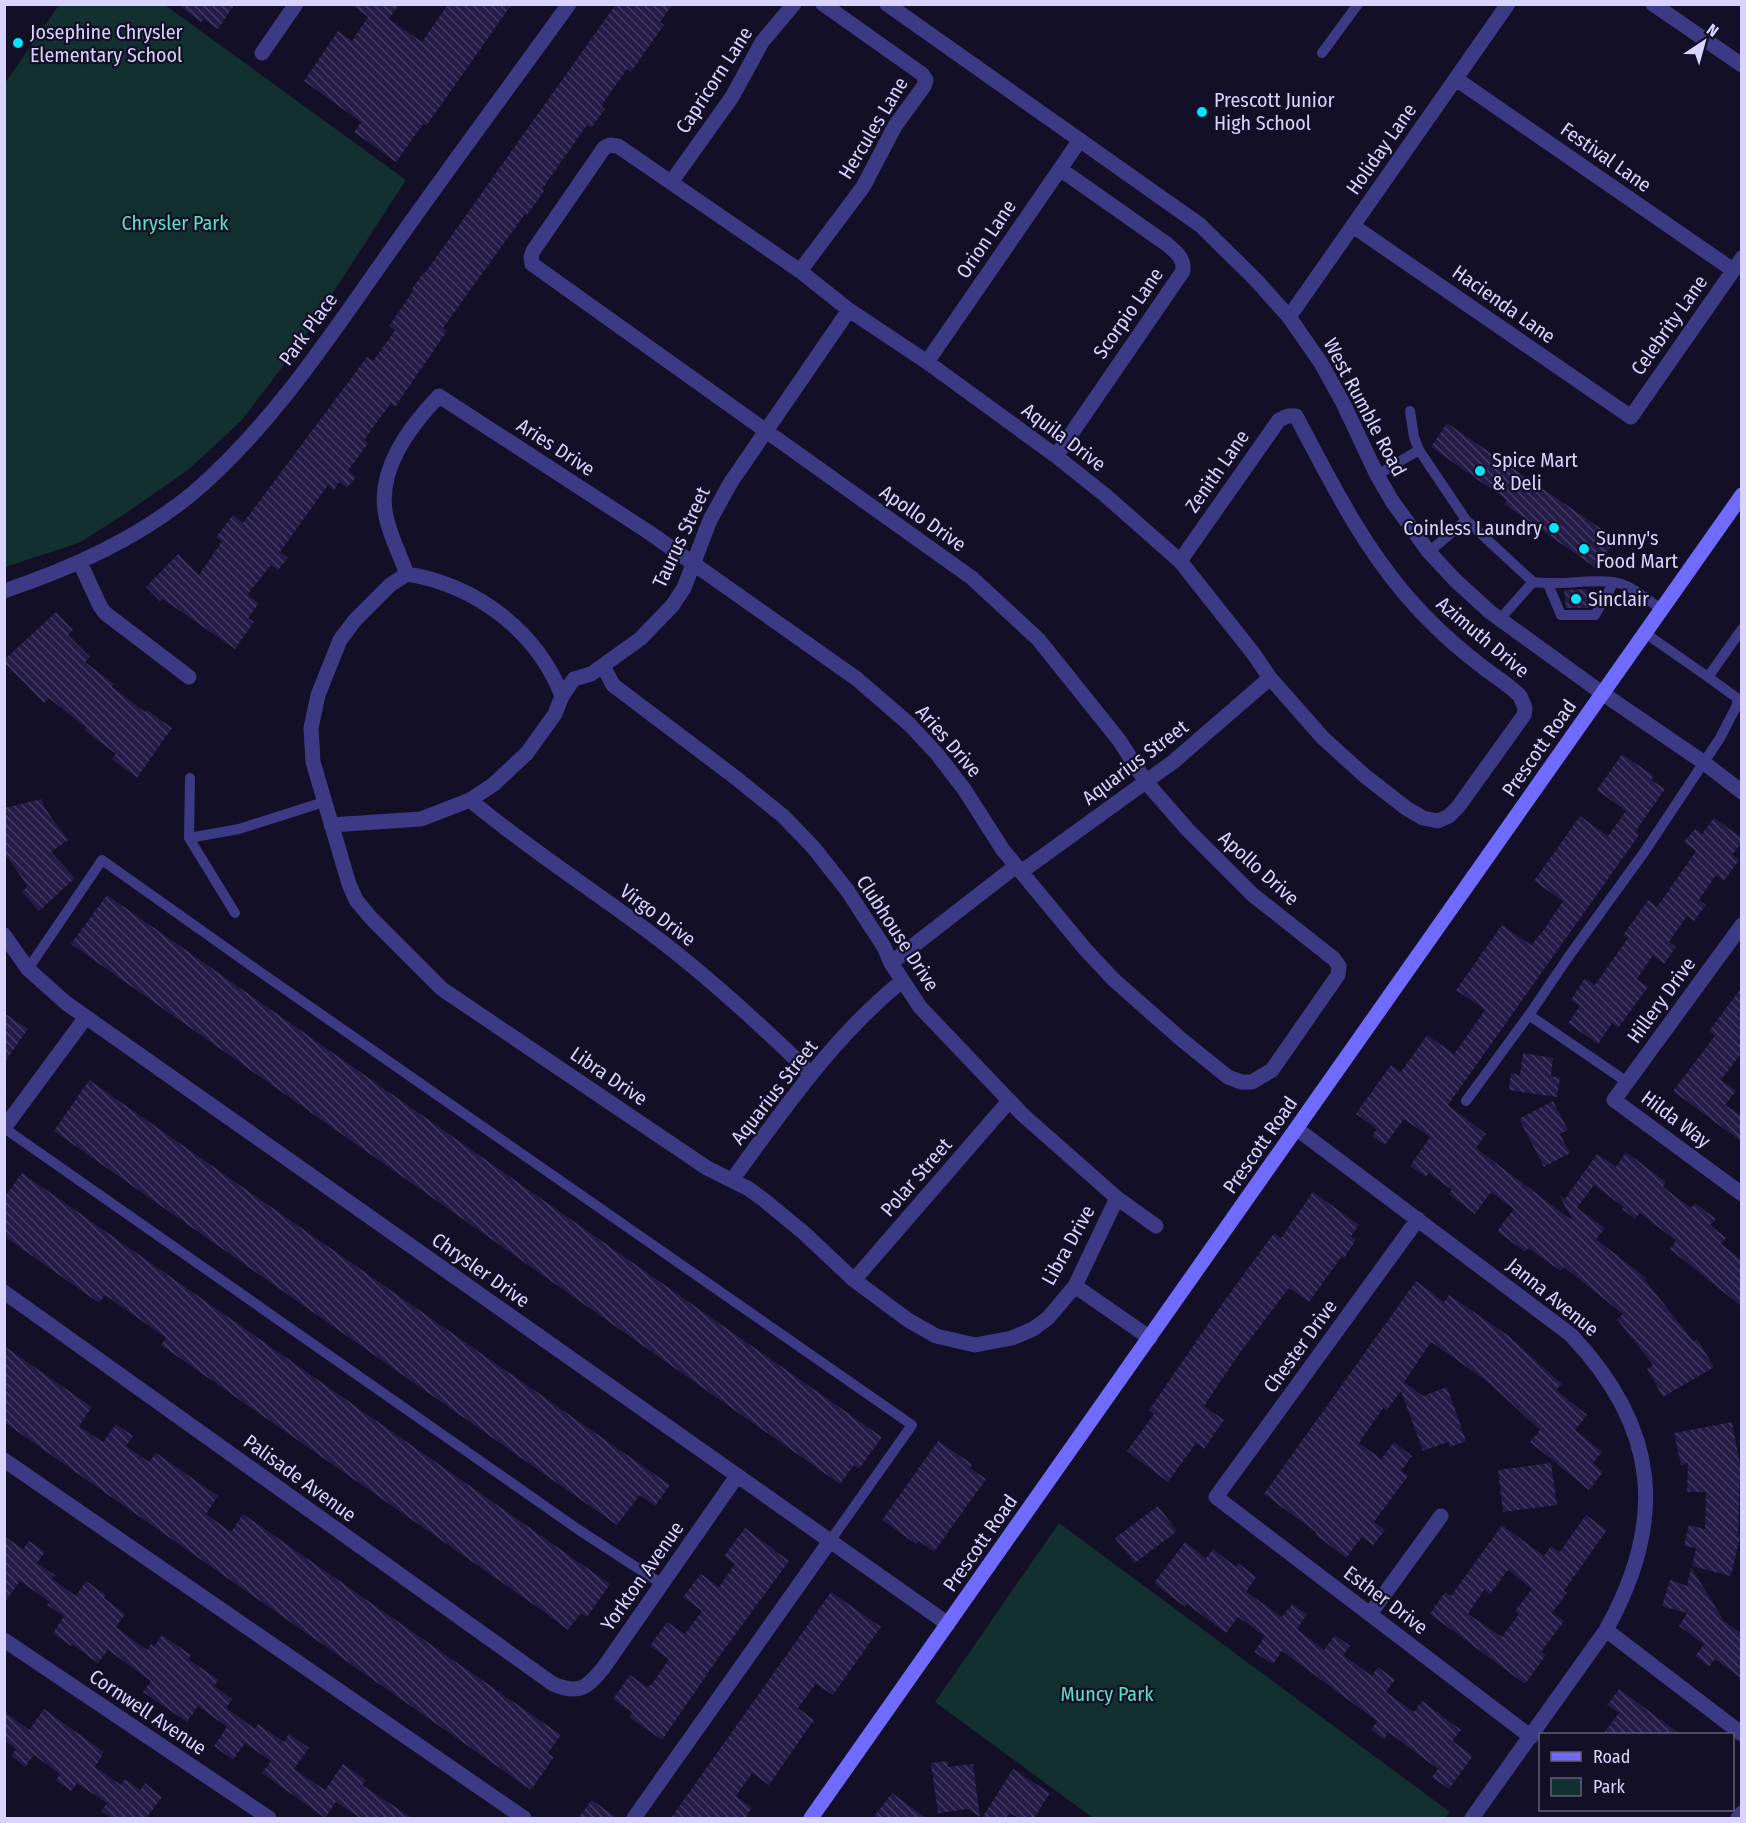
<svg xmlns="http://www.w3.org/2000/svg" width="1746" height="1823" viewBox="0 0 1746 1823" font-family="'Fira Sans Condensed',sans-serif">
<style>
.green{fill:#12302f}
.building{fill:url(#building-back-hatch);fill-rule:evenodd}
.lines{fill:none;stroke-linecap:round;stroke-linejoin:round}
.service{stroke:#3d3a85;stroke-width:10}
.minor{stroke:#3d3a85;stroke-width:15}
.tertiary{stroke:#3d3a85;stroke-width:15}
.secondary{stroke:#6f6bff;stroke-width:15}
.poi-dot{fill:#00e5ff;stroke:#130f26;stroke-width:2}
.labels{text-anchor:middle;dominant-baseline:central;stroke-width:4.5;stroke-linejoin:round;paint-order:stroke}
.poi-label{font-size:20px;fill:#d9d4ff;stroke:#130f26;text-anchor:start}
.street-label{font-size:20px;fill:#d9d4ff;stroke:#130f26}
.park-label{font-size:20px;fill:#5fe0c0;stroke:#130f26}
</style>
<defs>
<pattern id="building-back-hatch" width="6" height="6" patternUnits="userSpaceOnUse" patternTransform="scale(1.5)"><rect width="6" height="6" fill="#241b47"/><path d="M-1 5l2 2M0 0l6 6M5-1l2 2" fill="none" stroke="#433b63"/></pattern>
</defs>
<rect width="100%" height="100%" fill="#130f26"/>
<path class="green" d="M59,5H165L406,180L297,348L241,421L188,470L126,513L79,543L5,567V83Z
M1059,1523L1450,1812L1445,1818H1093L935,1702Z"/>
<path class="building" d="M177,4H235L218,29L204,19L201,22Z
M351,4H399L389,19L422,42L448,4H512L448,95L426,126L423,124L396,162L354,132L361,122L304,81L338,31L352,41L368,17Z
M616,4H673L660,22L664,25L631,72L627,69L601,106L605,109L591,128L587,125L542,189L544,191L527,215L525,214L443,328L447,331L395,407L391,403L364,440L368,443L348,471L356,477L347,488L339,482L334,490L328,485L280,552L288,558L278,570L271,565L247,595L259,603L248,618L254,622L235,649L163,599L160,601L146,587L178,554L199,575L222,541L216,537L233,515L243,523L367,357L373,361L395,330L389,326L413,291L411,290L424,272L425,273Z
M1447,423L1616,539L1596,568L1504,504L1507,500L1431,447Z
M1587,589L1588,608H1566L1564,590Z
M56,612L73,630L68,635L90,657L85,662L114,684L112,687L145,712L147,710L172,728L137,778L112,759L116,754L84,730L86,728L49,698L44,703L4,662V660Z
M1622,754L1654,776L1651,780L1665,789L1635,832L1639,835L1448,1105L1486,1134L1476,1148L1573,1221L1559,1195L1565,1199L1597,1154L1616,1167L1626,1152L1666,1182L1663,1187L1691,1208L1695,1203L1716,1219L1710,1225L1726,1238L1721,1244L1742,1260V1307L1670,1249L1676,1241L1640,1213L1635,1219L1622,1209L1624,1207L1594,1185L1577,1208L1605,1228L1596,1239L1646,1278L1645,1280L1693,1341L1697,1339L1714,1367L1663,1397L1647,1369L1653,1365L1617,1319L1623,1314L1564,1267L1561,1271L1528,1248L1525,1252L1497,1231L1514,1209L1491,1192L1475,1214L1449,1194L1452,1190L1429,1173L1426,1177L1410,1166L1430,1137L1404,1119L1385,1145L1372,1136L1377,1129L1356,1114L1391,1065L1401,1072L1427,1035L1454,1054L1465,1039L1485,1010L1456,990L1502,925L1531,945L1543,931L1563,901L1534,881L1580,816L1608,836L1626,811L1597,790Z
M42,799L44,807L68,840L51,852L75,878L39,911L22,892L28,886L4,853V808Z
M1714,818L1742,838V842L1732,855L1739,860L1724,881L1716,875L1699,900L1706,905L1694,921L1687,916L1669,942L1676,947L1664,964L1653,955L1637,979L1648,987L1618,1028L1612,1023L1598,1044L1568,1023L1580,1006L1571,1000L1585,978L1595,985L1628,938L1623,935L1648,900L1657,907L1696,851L1684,842L1695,829L1702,834Z
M107,895L882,1437L859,1469L854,1465L840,1484L71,944Z
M1742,987V1052L1721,1080L1736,1091L1725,1105L1742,1116V1142L1673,1091L1715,1036L1709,1031Z
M4,1013L28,1029L4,1063Z
M1523,1053L1553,1058L1551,1076L1560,1078L1557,1097L1509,1090L1511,1073L1520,1075Z
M89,1080L670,1485L655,1506L640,1495L617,1525L54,1131Z
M1553,1101L1568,1130L1560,1134L1570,1153L1544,1167L1519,1119Z
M22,1173L610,1584L587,1617L581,1613L568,1630L543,1611L161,1345L166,1338L105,1295L99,1303L4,1236V1198Z
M1313,1192L1359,1225L1351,1236L1356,1240L1344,1258L1342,1256L1309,1302L1289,1288L1239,1354L1204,1406L1224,1420L1204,1449L1196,1443L1168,1482L1127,1451L1154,1414L1149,1410L1217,1311L1274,1233L1281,1238Z
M1416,1281L1444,1302L1449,1295L1510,1337L1562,1384L1556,1390L1587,1415L1575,1430L1602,1452L1593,1463L1603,1472L1589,1490L1530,1442L1540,1430L1488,1382L1431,1342L1404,1382L1423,1396L1447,1387L1466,1441L1450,1447L1448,1442L1423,1451L1401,1391L1387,1410L1383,1408L1359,1443L1381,1459L1394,1442L1412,1456L1401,1471L1408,1476L1374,1522L1385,1530L1373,1545L1362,1537L1346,1558L1315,1534L1316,1532L1264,1494Z
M4,1346L92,1407L79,1426L103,1442L116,1424L133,1436L126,1446L149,1462L156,1453L218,1496L206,1514L231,1532L243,1514L561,1735L548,1753L554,1757L531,1790L4,1422Z
M1732,1422L1740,1465L1738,1536L1740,1537L1731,1576L1692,1566L1696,1548L1684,1546L1689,1525L1705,1529L1706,1492H1687L1688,1463L1681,1465L1674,1433Z
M938,1441L972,1464L970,1468L986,1479L934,1552L919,1541L916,1544L882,1520Z
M1551,1463L1557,1505L1503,1512L1498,1470Z
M1158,1506L1177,1531L1135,1563L1115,1538Z
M1586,1515L1607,1530L1564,1591L1567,1593L1552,1613L1564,1621L1541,1652L1546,1655L1525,1684L1430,1614L1445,1592L1451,1596L1502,1525L1544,1556L1551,1546L1560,1552ZM1508,1570L1532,1589L1515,1611L1519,1614L1502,1637L1468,1614L1484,1590L1490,1594Z
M745,1528L789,1561L721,1654L662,1740L629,1717L632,1712L613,1699L630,1675L647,1687L652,1684L669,1659L650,1646L667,1622L685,1634L702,1611L683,1597L701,1574L719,1587L735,1564L724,1556Z
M4,1536L23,1549L29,1541L45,1552L37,1563L55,1575L52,1579L76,1596L86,1581L106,1595L104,1598L125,1614L116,1627L147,1650L151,1644L154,1647L162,1635L191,1655L188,1659L219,1680L214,1686L232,1699L226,1708L255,1729L258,1724L284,1742L289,1734L309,1748L294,1769L325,1790L343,1764L366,1780L362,1785L412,1818H360L336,1802L325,1818L262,1773L271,1761L245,1743L233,1760L214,1746L227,1727L198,1706L187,1722L143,1692L151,1681L108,1650L98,1663L72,1644L71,1646L53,1633L64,1616L47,1605L50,1602L20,1581L4,1603Z
M1185,1542L1206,1558L1213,1549L1236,1567L1238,1563L1256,1577L1246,1592L1282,1617L1292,1604L1307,1614L1297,1629L1324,1650L1335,1635L1350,1646L1343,1655L1372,1676L1378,1667L1395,1680L1386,1692L1414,1712L1422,1701L1461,1730L1452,1741L1473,1756L1449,1789L1432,1777L1438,1769L1388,1732L1384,1739L1371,1730L1377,1721L1282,1651L1273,1664L1254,1652L1265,1636L1238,1617L1226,1633L1187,1604L1185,1607L1154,1583Z
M1691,1567L1724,1621L1742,1634V1679L1715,1659L1709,1667L1695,1656L1704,1644L1679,1626L1687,1613L1662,1606L1670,1580L1687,1586Z
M831,1592L881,1627L833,1695L816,1684L798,1708L814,1720L769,1785L752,1773L736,1796L752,1808L745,1818H671Z
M1619,1689L1680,1734H1603L1619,1713L1607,1705Z
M44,1709L104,1752L95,1767L121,1785L125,1779L140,1790L145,1783L162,1797L146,1818H111L101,1811L107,1803L77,1783L71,1791L56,1780L60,1774L34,1755L25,1767L11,1756L16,1749L4,1740V1711L29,1730Z
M948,1761V1767L973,1764L980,1817L968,1809L938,1813L931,1763Z
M1013,1769L1050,1793L1034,1818H1019L1010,1813L1006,1818H982Z
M892,1793L926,1818H873Z
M592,1800L617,1818H578Z"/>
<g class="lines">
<path class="service" d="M1322,53L1358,4
M1410,411L1414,437L1419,450L1466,520L1533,582C1560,586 1586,579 1613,582C1631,584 1647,600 1661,609
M1377,475L1419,450
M1429,552L1466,520
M1548,584L1561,615H1595L1614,582
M1500,619L1533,582
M1645,633L1708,677L1742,629
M190,778L189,838L239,829L324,802
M189,838L235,913
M28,969L102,860L263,974L912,1425L830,1541
M1627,1082L1529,1015L1569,956L1645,851L1720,738L1737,705V698L1708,677
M1466,1101L1529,1015
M4,1128L579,1530L662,1584"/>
<path class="minor" d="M1653,4L1742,65
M262,53L296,4
M1456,79L1733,270
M672,181L732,97L762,42L794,4
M1353,226L1631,417L1742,258
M800,271L863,187L895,126L924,86L926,80L922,74L823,4
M1289,317L1508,4
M927,362L1080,140
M1056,456L1183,271C1184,258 1177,253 1168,245L1060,169
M80,563L100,606L105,613L189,677
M407,574L390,585L355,620L340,640L318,695L311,728L313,762L349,884L356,900L371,918L442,989L707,1168L749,1189L764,1200L804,1233L854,1280L908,1320L936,1336L975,1345L1012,1338L1033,1329L1048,1318L1075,1286L1117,1198
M4,591C72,568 137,539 193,493C276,422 335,328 398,240C454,161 512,83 569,4
M603,666L613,685L736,778L783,816L813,847L847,890L884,947L891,963L920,1007L1023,1115L1117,1198L1156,1226
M562,696C537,631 476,585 407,574C400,555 390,536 386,516C376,471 409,427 439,396L650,533L857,679L909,724L937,754L964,789L1003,850L1085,949L1114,980L1182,1040L1228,1077L1241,1082H1252L1272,1070L1338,975L1339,966L1334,959L1253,895L1187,829L1146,782L1119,740L1038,639L972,578L532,264L531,257L533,251L604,148L610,145L618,146L800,271L849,310L927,362L1056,456L1105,495L1180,561L1253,653L1270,678L1323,738L1365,776L1406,808L1423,818L1438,821L1449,816L1458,807L1524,715L1525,708L1520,696C1509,685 1496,677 1484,668C1463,652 1443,635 1425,616C1368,558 1333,486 1296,416H1288L1279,420L1180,561
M470,800C531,851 598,893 661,941C714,982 763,1027 811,1074
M331,825L421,819L470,800L494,784L527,753L555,714L562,696L574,679L591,674L640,639L672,606L684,588L710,520L731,482L849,310
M1021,872L1173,762L1270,678
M1742,925L1614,1100L1742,1194
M4,935L28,969L66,1003L948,1624
M891,963L1016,866
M4,1128L86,1017
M1297,1129L1571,1335C1658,1427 1668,1519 1606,1630L1472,1818
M732,1180C783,1110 834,1036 902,981
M1418,1219L1216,1497L1531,1737
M854,1280L1009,1101
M1075,1286L1150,1338
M4,1292L553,1684C579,1695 587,1688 604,1667L737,1476
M4,1460L524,1818
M1370,1614L1441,1516
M1606,1630L1742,1734
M4,1640L269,1818
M634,1818L830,1541
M1738,1818L1742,1813"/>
<path class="tertiary" d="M887,4L1200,225L1256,280L1289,317L1321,363L1344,405L1377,475L1392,501L1429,552L1455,580L1490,612L1602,693L1703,762L1742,792"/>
<path class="secondary" d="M811,1818L1742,495"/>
</g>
<g class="poi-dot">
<circle cx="18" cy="43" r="6"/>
<circle cx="1202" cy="112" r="6"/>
<circle cx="1480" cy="471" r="6"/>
<circle cx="1554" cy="528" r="6"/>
<circle cx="1584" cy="549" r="6"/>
<circle cx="1576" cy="599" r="6"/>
</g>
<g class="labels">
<g class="poi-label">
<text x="30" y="32">Josephine Chrysler<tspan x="30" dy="23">Elementary School</tspan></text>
<text x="1214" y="100">Prescott Junior<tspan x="1214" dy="23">High School</tspan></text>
<text x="1492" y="460">Spice Mart<tspan x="1492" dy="23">&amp; Deli</tspan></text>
<text x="1542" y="528" text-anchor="end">Coinless Laundry</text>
<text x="1596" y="538">Sunny's<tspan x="1596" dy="23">Food Mart</tspan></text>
<text x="1588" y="599">Sinclair</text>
</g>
<g class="street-label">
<text transform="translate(714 80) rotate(-57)">Capricorn Lane</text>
<text transform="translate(873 128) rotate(-59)">Hercules Lane</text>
<text transform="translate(1381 149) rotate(-55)">Holiday Lane</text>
<text transform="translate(1606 157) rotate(35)">Festival Lane</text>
<text transform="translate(986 239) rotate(-56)">Orion Lane</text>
<text transform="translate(1504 304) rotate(35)">Hacienda Lane</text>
<text transform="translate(1128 313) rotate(-55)">Scorpio Lane</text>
<text transform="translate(1669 325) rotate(-55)">Celebrity Lane</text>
<text transform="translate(308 329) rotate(-54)">Park Place</text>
<text transform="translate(1365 407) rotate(62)">West Rumble Road</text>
<text transform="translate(1064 437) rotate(37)">Aquila Drive</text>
<text transform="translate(556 447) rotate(33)">Aries Drive</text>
<text transform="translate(1217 471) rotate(-55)">Zenith Lane</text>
<text transform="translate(923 518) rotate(35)">Apollo Drive</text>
<text transform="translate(681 537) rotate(-65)">Taurus Street</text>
<text transform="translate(1483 637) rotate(40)">Azimuth Drive</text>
<text transform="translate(949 741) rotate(49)">Aries Drive</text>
<text transform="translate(1539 748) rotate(-55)">Prescott Road</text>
<text transform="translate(1135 762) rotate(-37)">Aquarius Street</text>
<text transform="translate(1259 868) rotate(42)">Apollo Drive</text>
<text transform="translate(658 915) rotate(37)">Virgo Drive</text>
<text transform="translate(898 933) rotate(57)">Clubhouse Drive</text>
<text transform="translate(1661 1000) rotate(-54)">Hillery Drive</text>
<text transform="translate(609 1076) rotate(34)">Libra Drive</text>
<text transform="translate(774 1092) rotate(-52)">Aquarius Street</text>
<text transform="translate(1676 1119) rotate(37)">Hilda Way</text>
<text transform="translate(1260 1145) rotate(-55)">Prescott Road</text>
<text transform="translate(916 1177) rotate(-49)">Polar Street</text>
<text transform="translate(1068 1245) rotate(-61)">Libra Drive</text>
<text transform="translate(481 1270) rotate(35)">Chrysler Drive</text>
<text transform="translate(1553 1297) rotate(39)">Janna Avenue</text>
<text transform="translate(1300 1346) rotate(-54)">Chester Drive</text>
<text transform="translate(300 1478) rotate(36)">Palisade Avenue</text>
<text transform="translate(980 1543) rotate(-55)">Prescott Road</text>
<text transform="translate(642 1576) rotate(-55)">Yorkton Avenue</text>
<text transform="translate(1386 1600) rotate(37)">Esther Drive</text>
<text transform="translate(148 1712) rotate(34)">Cornwell Avenue</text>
</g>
<g class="park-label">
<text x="175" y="223">Chrysler Park</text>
<text x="1107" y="1694">Muncy Park</text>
</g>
</g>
<rect width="1746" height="1823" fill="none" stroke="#d9d4ff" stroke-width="12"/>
<rect x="1539" y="1733" width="195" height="78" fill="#130f26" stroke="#625e7d" stroke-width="1.5"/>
<rect x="1551" y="1752" width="30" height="9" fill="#6f6bff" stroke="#625e7d" stroke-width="1.5"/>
<text x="1593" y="1763" font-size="18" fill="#d9d4ff">Road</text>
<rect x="1551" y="1778" width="30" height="18" fill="#12302f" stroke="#625e7d" stroke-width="1.5"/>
<text x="1593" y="1793" font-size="18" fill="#d9d4ff">Park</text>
<g transform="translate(1704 42) rotate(36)" stroke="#130f26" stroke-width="4.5" paint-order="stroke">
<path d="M0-4.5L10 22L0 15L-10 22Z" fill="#d9d4ff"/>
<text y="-9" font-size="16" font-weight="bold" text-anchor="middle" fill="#d9d4ff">N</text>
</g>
</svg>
